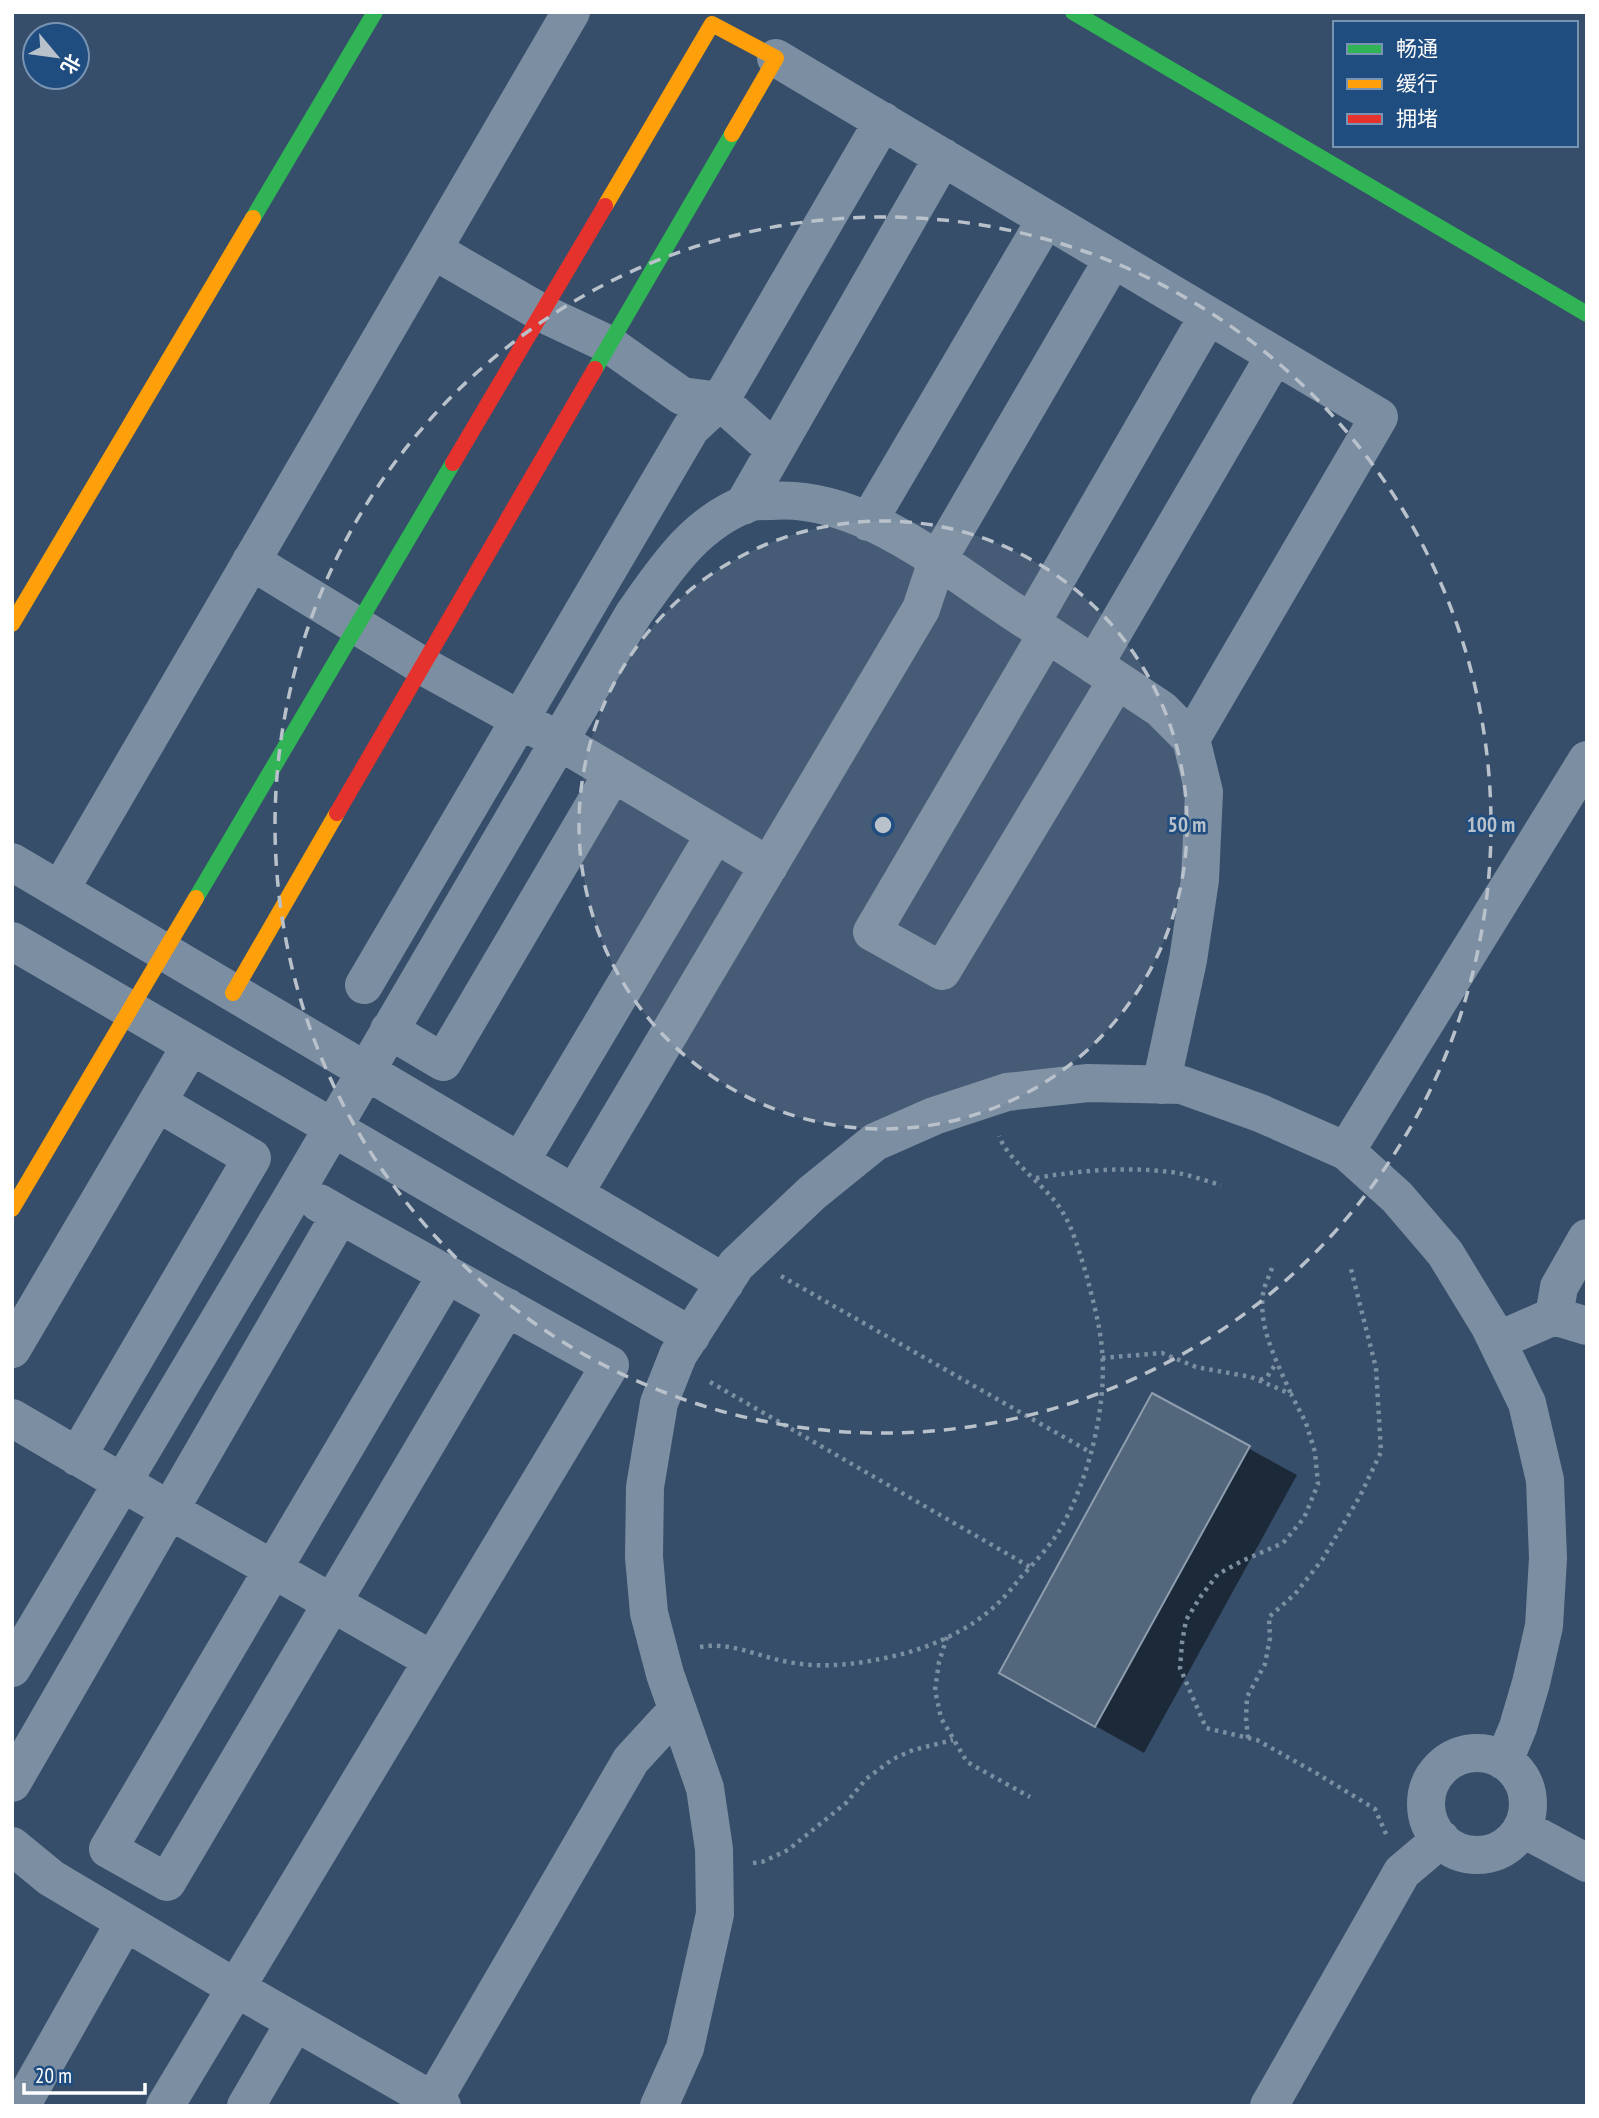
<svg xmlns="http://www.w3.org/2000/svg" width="1599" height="2118" viewBox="0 0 1599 2118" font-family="'PT Sans Narrow','Noto Sans SC',sans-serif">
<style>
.shadow{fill:#0007}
.building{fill:#52667c;stroke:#8f9eaf;stroke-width:2}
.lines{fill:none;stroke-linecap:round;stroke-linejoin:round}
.path{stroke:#7c8ea1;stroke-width:4.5;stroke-dasharray:3.5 5;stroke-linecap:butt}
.street{stroke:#7c8ea1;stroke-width:38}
.fast{stroke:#30b455;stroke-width:16}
.slow{stroke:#ff9f0a;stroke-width:16}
.jam{stroke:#e5322d;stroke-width:16}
.ring{fill:none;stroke:#b9c1cb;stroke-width:3.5;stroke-dasharray:12 9}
.centre{fill:#b9c1cb;stroke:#204d80;stroke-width:3.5}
.ring-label{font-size:21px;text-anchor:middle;font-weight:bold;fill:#b9c1cb;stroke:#204d80;stroke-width:5;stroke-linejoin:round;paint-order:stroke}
</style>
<rect width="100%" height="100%" fill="#364e6a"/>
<path class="shadow" d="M1153,1396L1297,1475L1144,1753L1049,1700Z"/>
<path class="building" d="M1152,1393L1250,1446L1095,1727L999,1673Z"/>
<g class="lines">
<path class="path" d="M1036,1178C1083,1170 1130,1166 1178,1173C1192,1176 1207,1181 1221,1185
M1272,1268C1269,1277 1264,1286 1263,1294C1258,1328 1278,1364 1291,1394
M781,1276L1090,1452
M1102,1358L1162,1353L1196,1367L1251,1377L1291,1394L1306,1423L1315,1452L1318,1484L1304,1518L1283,1543L1242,1561L1218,1574L1201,1596L1186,1620L1182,1643L1180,1668L1206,1728L1257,1740L1316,1773L1375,1809L1386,1834
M1260,1380L1267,1377L1277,1362
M710,1382L1030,1567
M947,1637L939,1662L935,1690L941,1718L967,1762L1030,1797
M700,1647C730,1641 759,1657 788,1662C826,1669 861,1664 898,1655C932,1647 971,1629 996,1605C1005,1597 1013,1587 1021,1577C1035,1562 1050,1546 1061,1528C1089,1478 1107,1407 1102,1350C1100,1325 1093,1301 1087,1277C1081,1258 1074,1230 1063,1213C1048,1186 1009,1163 999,1136
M1248,1738L1246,1718L1247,1697L1265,1664L1270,1638L1269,1617L1295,1594L1322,1560L1360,1496L1381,1452L1376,1368L1351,1269
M753,1863L762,1862L788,1850L846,1803L866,1779L893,1759L913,1750L953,1740"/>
<path class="street" d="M776,58L1379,417L1191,739
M433,250L542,313L610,345L682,396L720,401
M775,450L720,401L883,121
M743,506L943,157
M868,522L1046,219
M251,561L423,666L559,741L769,866
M1031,623L1208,316
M1047,634L872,932L942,971L1117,680
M1094,665L1275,355
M12,862L725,1283
M60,890L571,12
M12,941L691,1336
M364,985L691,428L720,401
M389,1030L443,1062L613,773
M1346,1151L1587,760
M520,1162L715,834
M574,1194L921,609L937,561L1113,259
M447,1274L108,1849L167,1882L507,1307
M1554,1316L1559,1287L1587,1238
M1497,1341L1554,1316L1587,1326
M12,1349L191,1045
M12,1418L169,1510L432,1660
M77,1457L252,1158L158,1103
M12,1668L297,1189L633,615C664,571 695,522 749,503C755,501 763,501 770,501C857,493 941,564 1011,610C1061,643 1111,676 1161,709L1191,739L1204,792L1200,880L1188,960L1161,1085
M1426 1804a51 51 0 1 1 102 0a51 51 0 1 1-102 0Z
M12,1783L340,1215L319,1203
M1522,1828L1587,1863
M12,1846L51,1878L236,1988L442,2106
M433,2101L631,1760L677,1710
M21,2106L125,1922
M165,2106L610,1365L340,1215
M246,2106L295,2022
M659,2106L685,2048L715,1914L714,1849L705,1788L665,1674L649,1613L644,1557L645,1487L659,1403L678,1355L736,1265L812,1193L875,1142L934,1116L1007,1092L1088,1083L1182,1085L1260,1113L1346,1151L1397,1197L1445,1253L1489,1325L1527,1403L1545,1480L1548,1558L1544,1626L1531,1683L1518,1727L1504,1761
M1269,2106L1402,1872L1441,1839"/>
<path class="fast" d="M1073,12L1587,314
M253,218L375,12
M595,369L732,134
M196,898L453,463"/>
<path class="slow" d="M605,206L712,24L776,58L732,134
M12,624L253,218
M233,993L337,813
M12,1209L196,898"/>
<path class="jam" d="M453,463L605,206
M337,813L595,369"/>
</g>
<circle cx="883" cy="825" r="304" fill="#b9c1cb" fill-opacity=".12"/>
<g class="ring">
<circle cx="883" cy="825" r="304"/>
<circle cx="883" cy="825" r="608"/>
</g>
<circle cx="883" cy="825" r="10" class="centre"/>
<g class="ring-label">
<text x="1187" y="832">50 m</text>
<text x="1491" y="832">100 m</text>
</g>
<rect width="1599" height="2118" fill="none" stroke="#ffffff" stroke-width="28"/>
<rect x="1333" y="21" width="245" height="126" fill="#204d80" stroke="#7994b3" stroke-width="2"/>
<rect x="1347" y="44" width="35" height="10" fill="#30b455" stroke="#7994b3" stroke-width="2"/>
<text x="1396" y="56" font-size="21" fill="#ffffff">畅通</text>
<rect x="1347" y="79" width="35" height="10" fill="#ff9f0a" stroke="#7994b3" stroke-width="2"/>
<text x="1396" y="91" font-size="21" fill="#ffffff">缓行</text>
<rect x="1347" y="114" width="35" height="10" fill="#e5322d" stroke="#7994b3" stroke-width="2"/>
<text x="1396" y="126" font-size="21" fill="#ffffff">拥堵</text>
<g transform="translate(56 56) rotate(119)"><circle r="33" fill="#204d80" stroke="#7994b3" stroke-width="2"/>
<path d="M0-5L12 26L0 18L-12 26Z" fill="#b9c1cb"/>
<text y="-10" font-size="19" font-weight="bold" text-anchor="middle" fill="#ffffff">北</text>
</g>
<path d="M24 2083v10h121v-10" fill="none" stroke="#ffffff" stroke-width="3.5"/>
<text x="35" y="2083" font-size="21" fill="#ffffff" stroke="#204d80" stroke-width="5" paint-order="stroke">20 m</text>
</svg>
